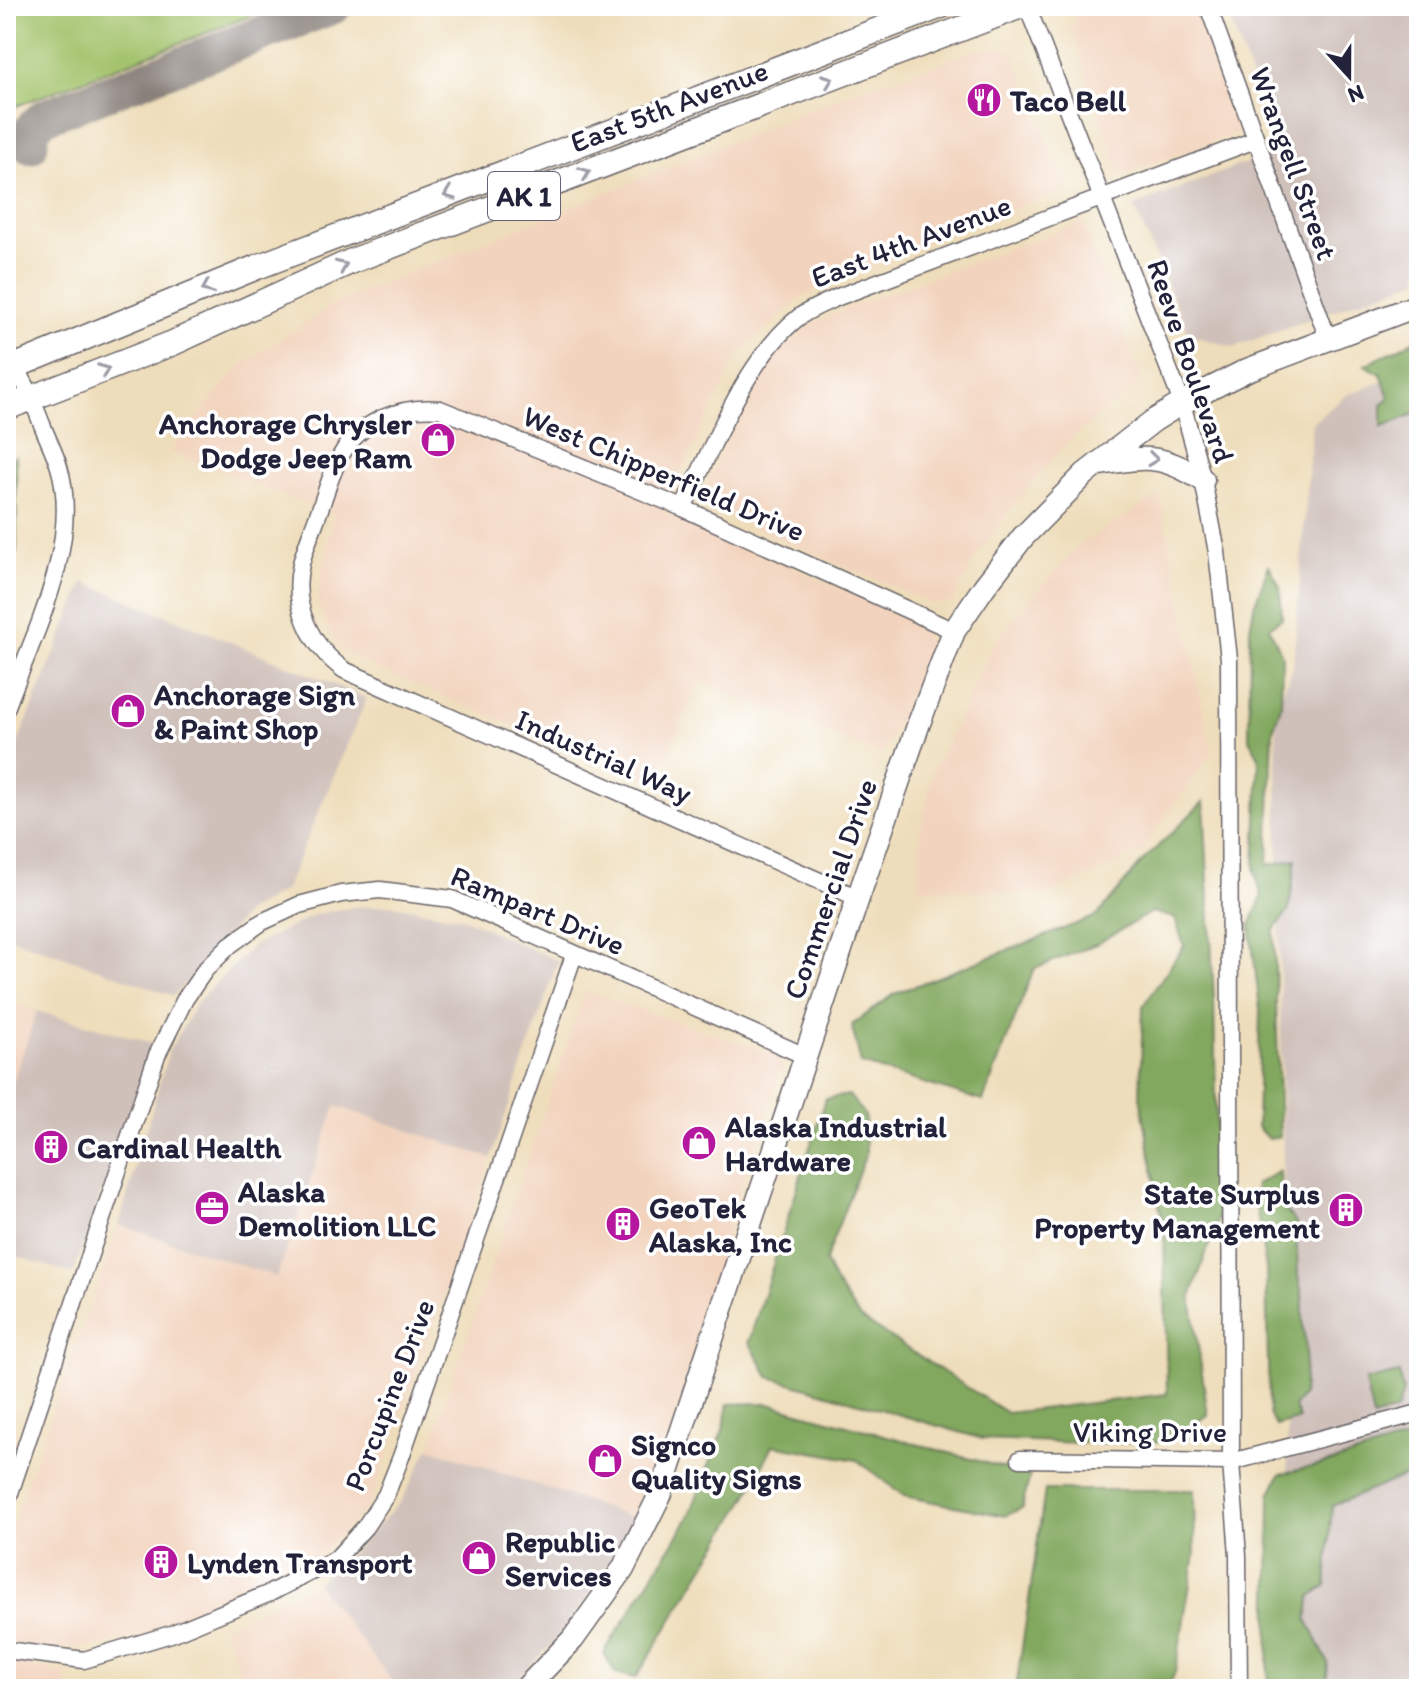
<svg xmlns="http://www.w3.org/2000/svg" width="1425" height="1695" viewBox="0 0 1425 1695" font-family="Itim,sans-serif">
<style>
.built{fill:#f2d4be}
.industrial{fill:#cfc0ba}
.green{fill:#a3c26a;stroke:#627252;stroke-width:2}
.forest{fill:#82a85e;stroke:#52654c;stroke-width:2}
.lines{fill:none;stroke-linecap:round;stroke-linejoin:round}
.taxiway{stroke:#88807a;stroke-width:36}
.minor-casing{stroke:#696367;stroke-width:19}
.major-casing{stroke:#696367;stroke-width:25}
.highway-casing{stroke:#696367;stroke-width:27}
.minor{stroke:#fff;stroke-width:16}
.major{stroke:#fff;stroke-width:22}
.highway{stroke:#fff;stroke-width:24}
.oneway{stroke:#9c9ca7}
.labels{text-anchor:middle;dominant-baseline:central;stroke-width:7;stroke-linejoin:round;paint-order:stroke}
.shield{fill:#fff;stroke:#646476;stroke-width:2}
.shield-label{font-size:28px;font-weight:bold;fill:#22223b}
.poi-label{font-size:30px;font-weight:bold;fill:#22223b;stroke:#fff;text-anchor:start}
.street-label{font-size:30px;fill:#22223b;stroke:#fff}
</style>
<rect width="100%" height="100%" fill="#fff"/>
<filter id="ink" filterUnits="userSpaceOnUse"><feTurbulence type="fractalNoise" baseFrequency=".0125" numOctaves="2"/><feDisplacementMap in="SourceGraphic" scale="16" xChannelSelector="R" yChannelSelector="G"/><feConvolveMatrix kernelMatrix="1 2 1 2 8 2 1 2 1" color-interpolation-filters="sRGB"/></filter>
<filter id="wash" filterUnits="userSpaceOnUse"><feTurbulence type="fractalNoise" baseFrequency=".006" numOctaves="4" result="noise"/><feDisplacementMap in="SourceGraphic" scale="32" xChannelSelector="R" yChannelSelector="G"/><feGaussianBlur stdDeviation="1.8" result="paint"/><feColorMatrix in="noise" values="0 0 0 0 0 0 0 0 0 0 0 0 0 0 0 0 0 1.4 0 .05"/><feComposite in="paint" operator="in"/></filter>
<g filter="url(#wash)">
<rect width="100%" height="100%" fill="#eeddba"/>
<path class="built" d="M1079,6H1199L1245,130L1126,174L1118,168L1071,29Z
M1001,47L1014,54L1065,190L941,235L803,296L738,355L663,510L879,606L915,623L922,630L929,645L923,668L912,698L881,754L700,681L654,784L361,662L346,652L332,636L317,601L333,515L171,452L188,427L241,365L339,301L886,79L888,82L979,49Z
M1083,222L1142,381L1071,438L1015,503L976,556L952,603H931L709,509L702,493L752,386L782,348L811,324L849,307Z
M1160,495L1212,752L1139,853L1050,894L919,888L920,831L933,771L996,639L1077,546Z
M585,991L777,1055L782,1068L730,1220L713,1297L665,1447L635,1518L429,1448Z
M6,1000L37,1011L6,1102Z
M336,1106L491,1158L371,1503L314,1561L271,1586L119,1642L93,1647L53,1649L24,1647L6,1641V1542L119,1225L277,1277Z
M316,1583L398,1689H246L224,1627Z
M6,1661L66,1673L68,1689H6Z"/>
<path class="industrial" d="M1225,6H1419V279L1234,347L1189,335L1134,206L1279,150Z
M1419,369V1689H1291L1276,707L1293,668L1312,423L1348,394Z
M84,582L367,698L285,890L248,911L174,996L6,936V772Z
M392,905L463,918L558,961L491,1158L336,1106L277,1277L119,1225L169,1051L198,1001L253,946L316,914L355,907Z
M37,1011L153,1043L73,1274L6,1253V1102Z
M429,1448L635,1518L585,1602L553,1643L508,1689H398L316,1583L359,1546L402,1500Z"/>
<path class="green" d="M6,6H276L6,110Z"/>
<path class="forest" d="M1419,338V412L1382,427V405L1389,398L1381,374L1365,365Z
M16,455L17,550L6,588V465Z
M1269,565L1280,587L1282,618L1269,627L1282,655L1281,705L1273,731L1268,865L1296,859L1289,910L1274,930L1280,1137L1268,1139L1257,1127L1260,1010L1250,925L1262,897L1255,871L1259,757L1249,739L1250,628L1254,606Z
M1204,801L1214,998L1218,1219L1191,1297L1208,1415L1168,1442L1081,1443L983,1439L769,1377L749,1342L825,1099L849,1095L865,1116L866,1153L825,1261L835,1283L860,1318L1007,1413L1167,1394L1164,1233L1140,1096L1143,1006L1184,946L1175,918L1152,912L1096,944L1034,969L983,1101L861,1064L852,1025L894,994L1097,916L1144,860Z
M1280,1171L1281,1204L1296,1223L1298,1275L1303,1300V1327L1306,1348L1303,1395L1294,1406L1299,1419L1276,1426L1269,1414L1266,1268L1255,1201L1256,1184Z
M1399,1373L1403,1392L1397,1410L1373,1418L1365,1381Z
M766,1403L1030,1475L1022,1508L1005,1516L904,1496L857,1460L773,1445L748,1495L636,1678L615,1673L604,1653L688,1519L724,1427L728,1404Z
M1419,1435V1470L1332,1506L1326,1586L1311,1596L1307,1619L1328,1663L1326,1689H1268L1270,1495L1280,1474L1329,1463Z
M1045,1490H1194L1195,1555L1175,1672L1168,1689H1016Z"/>
<g class="lines">
<path class="taxiway" d="M30,146L33,127L44,117L334,6"/>
</g>
</g>
<g filter="url(#ink)">
<g class="lines">
<defs>
<path id="minor" d="M1027,6L1182,403L1203,480L1217,552L1229,659L1231,1462L1238,1556L1239,1689
M1208,6L1328,339
M683,508C712,449 746,358 799,317C810,309 825,303 838,297L1255,140
M6,709C32,638 82,543 59,467C55,453 48,440 43,427C34,405 26,378 9,361
M858,898L344,670C311,646 291,606 301,564C305,547 313,529 319,512C325,495 330,477 338,461C356,422 400,405 440,409L683,508L954,631
M1020,1459L1231,1462L1419,1413
M6,1505L157,1055L185,999L205,970L230,945L262,922L299,905L341,894L380,890L452,899L805,1056
M6,1650L84,1660L171,1634L270,1593L336,1559L365,1527L386,1495L401,1457L574,955"/>
<path id="major" d="M1099,464C1147,457 1160,453 1203,480
M525,1689L573,1639L623,1569L661,1493L858,898L919,723L954,631L984,587L1023,537L1085,474L1153,421L1182,403L1247,370L1419,305"/>
<path id="highway" d="M6,370L257,267L941,6
M6,408L173,343L352,261L1021,6"/>
</defs>
<use href="#minor" class="minor-casing"/>
<use href="#major" class="major-casing"/>
<use href="#highway" class="highway-casing"/>
<use href="#minor" class="minor"/>
<use href="#major" class="major"/>
<use href="#highway" class="highway"/>
</g>
<defs><path id="oneway-chevron" d="M-2-3.5L2.5 0L-2 3.5" fill="none" stroke-width="1.6" stroke-linecap="round" stroke-linejoin="round" transform="scale(2)"/></defs>
<g class="oneway">
<use href="#oneway-chevron" transform="translate(828 80) rotate(-21)"/>
<use href="#oneway-chevron" transform="translate(585 173) rotate(-21)"/>
<use href="#oneway-chevron" transform="translate(449 194) rotate(159)"/>
<use href="#oneway-chevron" transform="translate(342 266) rotate(-24)"/>
<use href="#oneway-chevron" transform="translate(207 288) rotate(157)"/>
<use href="#oneway-chevron" transform="translate(104 370) rotate(-21)"/>
<use href="#oneway-chevron" transform="translate(1153 459) rotate(7)"/>
</g>
</g>
<defs>
<symbol id="restaurant-disc" viewBox="-11 -11 22 22"><circle r="9.5" fill="#b5179e" stroke="#fff"/><path d="M-5-6h1v4h1v-4h1v4h1v-4h1v5L-1.5 .5V6h-2V.5L-5-1ZM5-6V6H3V1.5H1.5Q1.5-4 5-6Z" fill="#fff"/></symbol>
<symbol id="shop-disc" viewBox="-11 -11 22 22"><circle r="9.5" fill="#b5179e" stroke="#fff"/><path d="M-5-2.5h2.3a2.7 3.5 0 0 1 5.4 0H5L5.5 6h-11ZM-1.5-2.5h3a1.5 2.3 0 0 0-3 0Z" fill="#fff"/></symbol>
<symbol id="building-disc" viewBox="-11 -11 22 22"><circle r="9.5" fill="#b5179e" stroke="#fff"/><path d="M-4-6H4V6H1V3H-1V6H-4ZM-2.5-4.3h1.7v1.8h-1.7ZM.8-4.3h1.7v1.8H.8ZM-2.5-1h1.7V.8h-1.7ZM.8-1h1.7V.8H.8Z" fill="#fff"/></symbol>
<symbol id="office-disc" viewBox="-11 -11 22 22"><circle r="9.5" fill="#b5179e" stroke="#fff"/><path d="M-6-3h4V-5.5h4V-3h4V5H-6ZM-1-4.5V-3h2v-1.5ZM-6 0V1H6V0Z" fill="#fff"/></symbol>
</defs>
<g fill-rule="evenodd">
<use href="#restaurant-disc" x="964" y="80" width="40" height="40"/>
<use href="#shop-disc" x="418" y="420" width="40" height="40"/>
<use href="#shop-disc" x="108" y="691" width="40" height="40"/>
<use href="#shop-disc" x="679" y="1123" width="40" height="40"/>
<use href="#building-disc" x="31" y="1127" width="40" height="40"/>
<use href="#office-disc" x="192" y="1188" width="40" height="40"/>
<use href="#building-disc" x="1326" y="1190" width="40" height="40"/>
<use href="#building-disc" x="603" y="1204" width="40" height="40"/>
<use href="#shop-disc" x="585" y="1441" width="40" height="40"/>
<use href="#shop-disc" x="459" y="1538" width="40" height="40"/>
<use href="#building-disc" x="141" y="1542" width="40" height="40"/>
</g>
<g class="labels">
<rect class="shield" x="488" y="172" width="72" height="48" rx="6"/>
<g class="shield-label">
<text x="524" y="196">AK 1</text>
</g>
<g class="poi-label">
<text x="1010" y="100">Taco Bell</text>
<text x="412" y="423" text-anchor="end">Anchorage Chrysler<tspan x="412" dy="34">Dodge Jeep Ram</tspan></text>
<text x="154" y="694">Anchorage Sign<tspan x="154" dy="34">&amp; Paint Shop</tspan></text>
<text x="725" y="1126">Alaska Industrial<tspan x="725" dy="34">Hardware</tspan></text>
<text x="77" y="1147">Cardinal Health</text>
<text x="238" y="1191">Alaska<tspan x="238" dy="34">Demolition LLC</tspan></text>
<text x="1320" y="1193" text-anchor="end">State Surplus<tspan x="1320" dy="34">Property Management</tspan></text>
<text x="649" y="1207">GeoTek<tspan x="649" dy="34">Alaska, Inc</tspan></text>
<text x="631" y="1444">Signco<tspan x="631" dy="34">Quality Signs</tspan></text>
<text x="505" y="1541">Republic<tspan x="505" dy="34">Services</tspan></text>
<text x="187" y="1562">Lynden Transport</text>
</g>
<g class="street-label">
<text transform="translate(669 106) rotate(-21)">East 5th Avenue</text>
<text transform="translate(1294 163) rotate(70)">Wrangell Street</text>
<text transform="translate(911 241) rotate(-21)">East 4th Avenue</text>
<text transform="translate(1191 361) rotate(71)">Reeve Boulevard</text>
<text transform="translate(664 473) rotate(23)">West Chipperfield Drive</text>
<text transform="translate(604 756) rotate(24)">Industrial Way</text>
<text transform="translate(830 889) rotate(-71)">Commercial Drive</text>
<text transform="translate(538 910) rotate(23)">Rampart Drive</text>
<text transform="translate(389 1395) rotate(-69)">Porcupine Drive</text>
<text x="1150" y="1431">Viking Drive</text>
</g>
</g>
<rect width="1425" height="1695" fill="none" stroke="#fff" stroke-width="32"/>
<g transform="translate(1349 76) rotate(159)" stroke="#ffffff" stroke-width="6" paint-order="stroke">
<path d="M0-6L14 30L0 20L-14 30Z" fill="#22223b"/>
<text y="-12" font-size="22" font-weight="bold" text-anchor="middle" fill="#22223b">N</text>
</g>
</svg>
